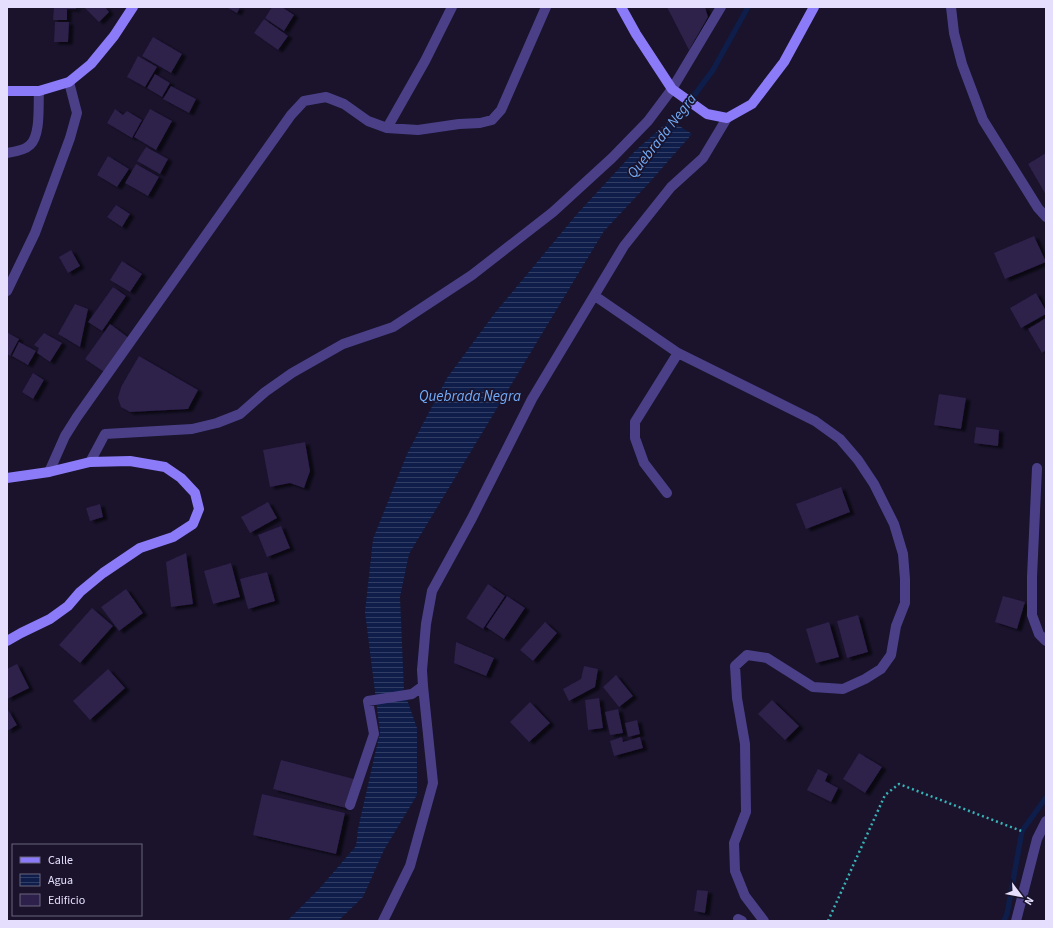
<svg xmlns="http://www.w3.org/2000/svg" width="1053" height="928" viewBox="0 0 1053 928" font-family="'Source Sans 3',sans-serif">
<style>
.water{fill:url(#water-rules)}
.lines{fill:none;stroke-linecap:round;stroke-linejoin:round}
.stream{stroke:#0e1d49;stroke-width:5.5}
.building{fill:#2d204b;filter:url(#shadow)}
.path{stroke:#38b3b8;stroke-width:2.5;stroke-dasharray:2 3;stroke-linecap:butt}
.street{stroke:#4b4088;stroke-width:10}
.secondary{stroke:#8b7bf8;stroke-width:10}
.labels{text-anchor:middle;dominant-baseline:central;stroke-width:3.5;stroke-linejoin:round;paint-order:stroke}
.water-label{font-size:15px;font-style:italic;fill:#72acf8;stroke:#1a132b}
</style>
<defs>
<pattern id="water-rules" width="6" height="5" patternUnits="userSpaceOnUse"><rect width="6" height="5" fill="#0e1d49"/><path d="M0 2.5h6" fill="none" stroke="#313d64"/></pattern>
<filter id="shadow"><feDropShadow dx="4.5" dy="2.5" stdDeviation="1" flood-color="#0009"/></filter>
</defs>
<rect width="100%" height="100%" fill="#1a132b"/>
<path class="water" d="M670,120L692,134L649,183L604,231L409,554L400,597L404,691L417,728V795L384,850L363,897L338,921H287L319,889L356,846L358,829L380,732L365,612L373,539L407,454L447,378L494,314L577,214L635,151Z"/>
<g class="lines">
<path class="stream" d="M670,128L713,70L748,7
M1004,921L1007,914L1022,831L1045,799"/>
</g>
<path class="building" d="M54,7H76V9H67V20H53Z
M84,7H105L109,12L99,22Z
M226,7H240L237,13Z
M272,7H282L294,15L284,31L265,18Z
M667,7H705L708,17L689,50Z
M264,19L288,36L278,50L254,33Z
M55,22H69L68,42H54Z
M153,37L182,54L171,73L142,56Z
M138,56L157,67L145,87L127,77Z
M155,74L170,83L162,97L147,88Z
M171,86L196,99L189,113L163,99Z
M115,109L123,115L127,111L142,120L132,138L107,123Z
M150,109L172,121L156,150L134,137Z
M146,147L168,159L160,174L137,161Z
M1046,153V195L1028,164Z
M108,156L129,169L117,187L97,175Z
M136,164L159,177L148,196L125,183Z
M116,205L130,214L122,227L107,217Z
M1034,236L1046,262L1005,279L994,253Z
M71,250L80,266L68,273L59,257Z
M122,261L142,274L130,292L110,280Z
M113,287L126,296L102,331L88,322Z
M1036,293L1046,311V314L1021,328L1010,308Z
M75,304L88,309L80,347L58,334Z
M1046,318V350L1042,353L1028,329Z
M110,324L129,338L104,372L85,359Z
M8,333L19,339L10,356L7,354V335Z
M44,333L62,343L50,362L37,353L39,348L34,345Z
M19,342L36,351L28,365L12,356Z
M139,356L198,390L188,409L130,412L121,407L118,398L121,387Z
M33,373L44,380L33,399L22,392Z
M939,394L966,398L961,429L934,425Z
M976,427L999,430L998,446L974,443Z
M305,442L310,471L304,488L290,483L270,487L263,450Z
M841,487L850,512L806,529L796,504Z
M268,502L277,518L250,533L241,517Z
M100,504L103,517L90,521L86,508Z
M281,526L290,548L267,557L258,535Z
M186,553L193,604L171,607L166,562Z
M231,563L240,597L213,604L204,571Z
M267,572L275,601L248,609L240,579Z
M488,584L505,596L483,629L466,618Z
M126,589L143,613L119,631L101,607Z
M507,596L525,608L504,639L486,627Z
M1003,596L1025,602L1017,629L995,622Z
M92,608L113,626L80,663L59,645Z
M858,615L868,652L847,658L837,621Z
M545,622L557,633L533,661L520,650Z
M829,622L839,657L816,663L806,629Z
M456,642L494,658L486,676L454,663Z
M17,664L29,688L7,699V669Z
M584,666L598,669L595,687L569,701L563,689L581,679Z
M108,669L125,688L90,720L73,701Z
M616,675L633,696L619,707L603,687Z
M599,698L603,728L588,730L585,700Z
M772,700L799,726L785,740L758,714Z
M530,702L550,723L529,742L510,722Z
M7,708L17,725L7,731Z
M618,709L623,733L610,735L605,712Z
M637,720L640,734L628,737L625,723Z
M622,737L623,742L640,737L643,748L614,756L610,741Z
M859,753L882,767L865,793L843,779Z
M281,760L354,779L346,808L273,789Z
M818,769L828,774L825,781L838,788L831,802L807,790Z
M262,794L345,813L336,854L253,835Z
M697,890L708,891L705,913L694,911Z"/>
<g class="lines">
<path class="path" d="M828,921L885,795L899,784L1024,832"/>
<path class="street" d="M951,7L954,33L962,64L983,120L1038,208L1046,217
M387,128L425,61L452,7
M7,153C14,152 25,150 30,145C41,135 38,105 39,91
M7,291L35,233L70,138L77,113L69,82
M595,296L678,353L635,422V438L644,463L667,493
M678,353L815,421L840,439L858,460L874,484L894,524L903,554L905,579V603L896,626L891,655L881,669L865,679L843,689L813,687L767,658L747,655L735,666L737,698L745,744L746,812L734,843L735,871L745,896L764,921
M90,462L105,434L192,429L217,423L240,414L265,392L292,373L343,344L393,327L472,275L553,212L612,158L648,121L672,89L721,7
M1037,468L1032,577V615L1039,634L1046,641
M49,472L65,436L77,417L291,115L304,101L326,97L344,104L368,121L387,128L418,130L459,124L480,123L492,120L501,110L546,7
M350,805L374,734L368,701L412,694L423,686L422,670L426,624L432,591L472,518L532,399L624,246L671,187L703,158L727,118
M738,919L742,921
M383,921L410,866L433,783L423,686
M1016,921L1037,839L1046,821"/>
<path class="secondary" d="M621,7L636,34L672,89L707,114L727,118L752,104L784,62L814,7
M7,91H39L69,82L91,64L114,36L133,7
M7,478L49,472L90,462L130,461L165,467L181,478L195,493L199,509L193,524L173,537L140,548L103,573L80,592L68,606L50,619L21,633L7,641"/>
</g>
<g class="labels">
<g class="water-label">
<text transform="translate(662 136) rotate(-52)">Quebrada Negra</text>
<text x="470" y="396">Quebrada Negra</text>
</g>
</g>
<rect width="1053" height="928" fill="none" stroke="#e5dffd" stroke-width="16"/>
<rect x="12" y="844" width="130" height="72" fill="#1a132b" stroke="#6b657f"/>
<rect x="20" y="857" width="20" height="6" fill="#8b7bf8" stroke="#6b657f"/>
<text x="48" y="864" font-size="12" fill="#e5dffd">Calle</text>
<rect x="20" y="874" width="20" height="12" fill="url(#water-rules)" stroke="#6b657f"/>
<text x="48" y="884" font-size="12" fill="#e5dffd">Agua</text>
<rect x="20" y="894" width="20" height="12" fill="#2d204b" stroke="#6b657f"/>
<text x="48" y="904" font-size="12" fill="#e5dffd">Edificio</text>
<g transform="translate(1021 896) rotate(122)" stroke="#1a132b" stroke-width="3" paint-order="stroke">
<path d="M0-3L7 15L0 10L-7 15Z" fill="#e5dffd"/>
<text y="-6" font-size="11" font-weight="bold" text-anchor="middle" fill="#e5dffd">N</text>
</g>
</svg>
